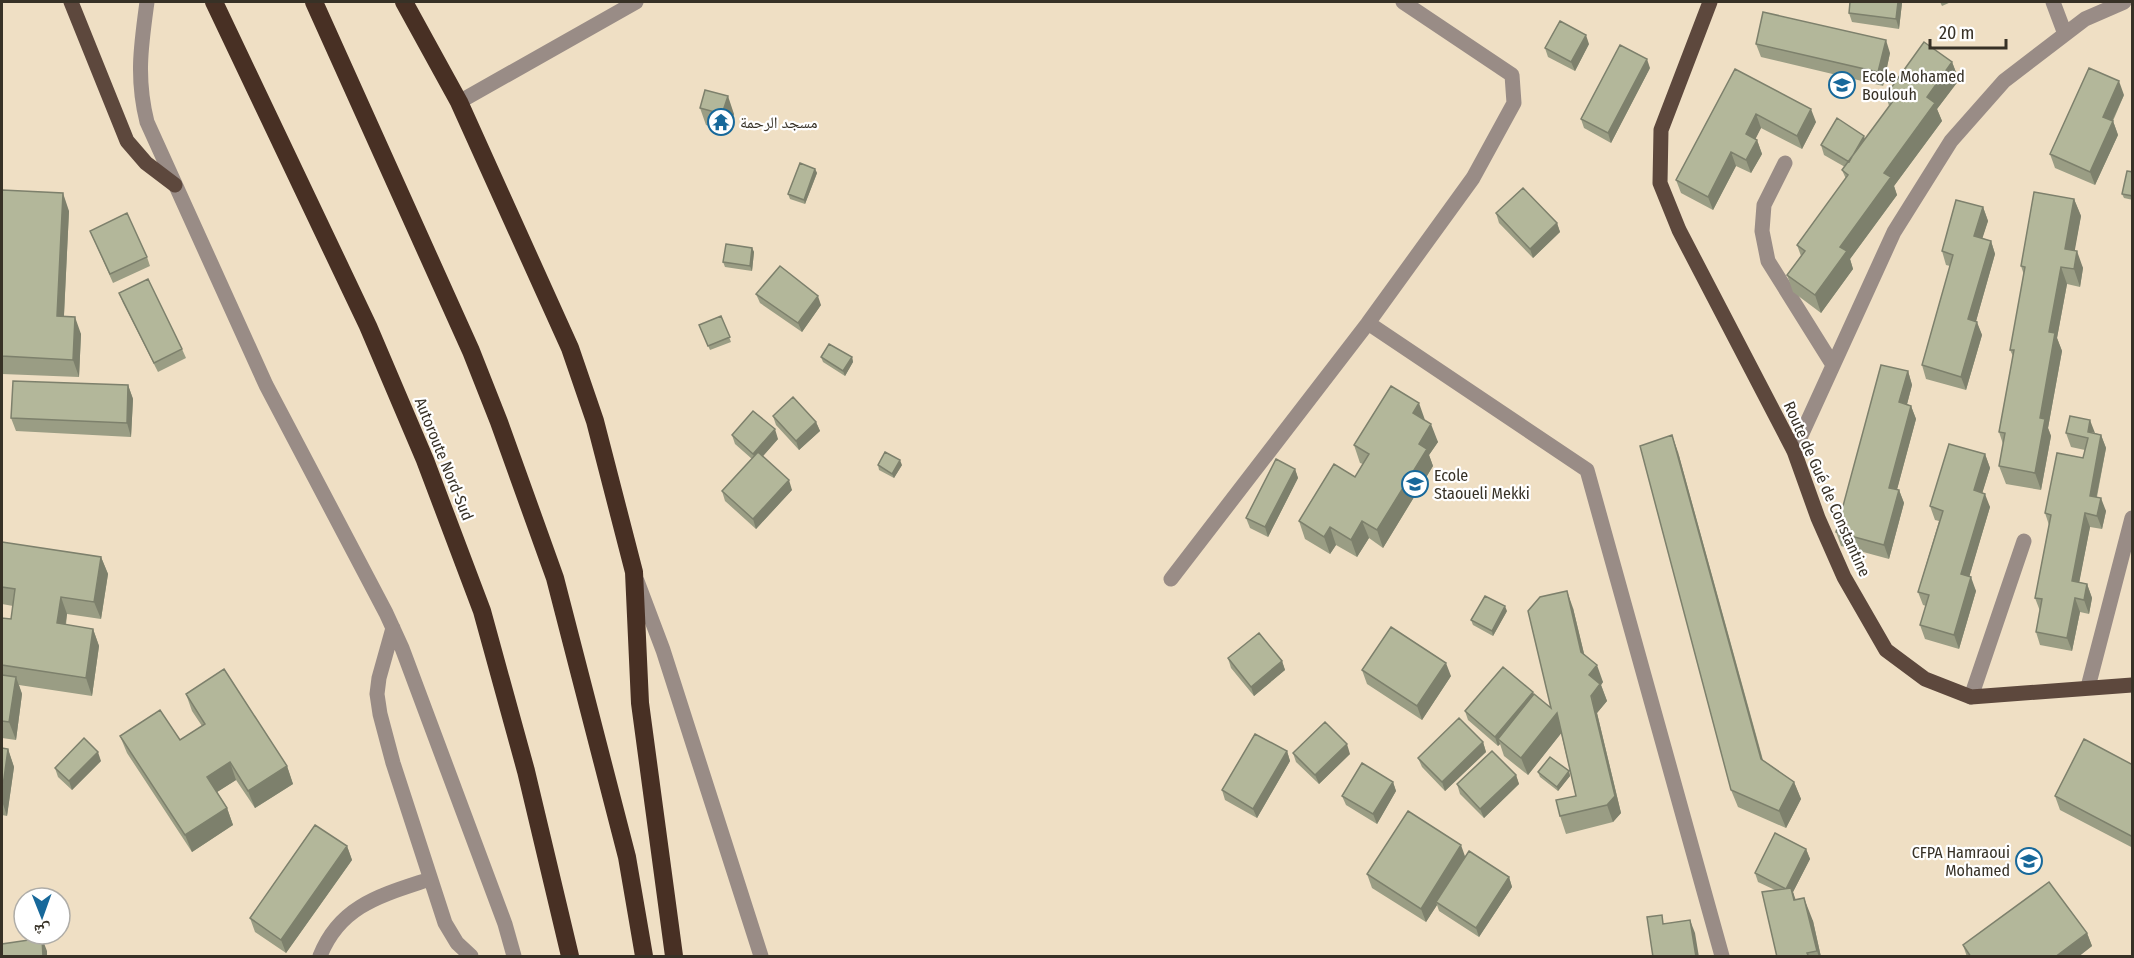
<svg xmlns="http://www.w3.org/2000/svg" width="2134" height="958" viewBox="0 0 2134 958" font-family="'Fira Sans Condensed','Noto Naskh Arabic',sans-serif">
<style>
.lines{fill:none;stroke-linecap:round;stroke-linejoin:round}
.minor{stroke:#998c86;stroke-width:15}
.major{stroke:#5d483d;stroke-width:15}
.highway{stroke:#483024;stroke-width:18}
.wall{fill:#9a9d84}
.shaded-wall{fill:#7d806c}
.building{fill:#b3b79a;stroke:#7d806c;stroke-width:1.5}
.labels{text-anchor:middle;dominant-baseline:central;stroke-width:4.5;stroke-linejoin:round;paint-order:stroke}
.poi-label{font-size:16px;fill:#373126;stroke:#fff;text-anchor:start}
.street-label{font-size:16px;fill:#373126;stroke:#fff}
</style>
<rect width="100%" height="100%" fill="#efdfc4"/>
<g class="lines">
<path class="minor" d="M147,2C141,46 136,78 147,122L266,385L386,613L402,648L505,924L514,956
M2053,2L2065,34
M459,102L636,2
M1785,163L1764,205L1762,231L1768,261L1833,365
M1368,323L1587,470L1722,956
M1794,451L1894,232L1951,141L2004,81L2085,19L2124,2
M1171,579L1368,323L1473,178L1514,103L1512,75L1403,2
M637,581L663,650L761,956
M393,628L379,678L377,694L380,714L393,763L445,923L457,943L471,956
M2088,687L2132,518
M1971,697L2024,541
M320,956C340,905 382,895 430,879"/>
<path class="major" d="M71,2L127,141L146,163L175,185
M1710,2L1661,130L1660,183L1679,230L1794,451L1818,518L1844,577L1886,650L1925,679L1971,697L2132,685"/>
<path class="highway" d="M214,2L368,326L425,460L482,611L526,771L570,956
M314,2L471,351L499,422L555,578L627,857L644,956
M404,2L459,102L570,348L595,421L634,572L640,703L674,956"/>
</g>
<path class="wall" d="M1940,2H1951L1942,6Z
M1902,3L1899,29L1852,22L1849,13Z
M1589,44L1575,71L1548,57L1545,48Z
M1756,44L1890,53L1883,86L1761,57Z
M1952,62L1959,80L1937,109L1942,121L1894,186L1897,195L1850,259L1853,269L1821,313L1793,292L1787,275L1801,256L1797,245L1846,179L1842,170L1845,167L1824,155L1821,145L1865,140L1889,106L1886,95Z
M1650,68L1611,143L1584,128L1581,119Z
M1735,69L1816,122L1802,149L1761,128L1755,139L1757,140L1762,154L1751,173L1736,166L1713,210L1681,193L1676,180Z
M2124,95L2113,121L2118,135L2095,185L2055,168L2050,154Z
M700,108L734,114L728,132L706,125Z
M815,169L817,173L805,204L790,199L788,194Z
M2133,172V200L2124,198L2122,194Z
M2,190L69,211L64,316L81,334L79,377L2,374Z
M2074,199L2081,216L2074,251L2083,268L2080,287L2067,284L2057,338L2062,351L2048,428L2051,436L2041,490L2006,484L1999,466L2003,444L1999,432L2013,356L2010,350L2024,275L2021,266Z
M1983,207L1988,221L1982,238L1991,241L1995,254L1976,321L1982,335L1966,390L1926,379L1922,365L1950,266L1946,265L1942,251Z
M1496,213L1557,223L1560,232L1533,258L1499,223Z
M90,231L147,257L150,266L113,283Z
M752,248L754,252L752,271L725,267L723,262Z
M119,293L182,349L186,358L158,372L123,303Z
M756,294L821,305L802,332L760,303Z
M721,316L731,342L710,350L699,325Z
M821,357H852L853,362L845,376L823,362Z
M1908,371L1912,385L1907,404L1911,406L1916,419L1897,489L1899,490L1904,503L1889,559L1841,546L1836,532Z
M128,385L133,399L131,437L16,431L11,418Z
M773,416L816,422L820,431L799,450L776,425Z
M1425,420L1438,442L1429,455L1433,466L1383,548L1369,538L1357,557L1336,545L1330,554L1305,539L1299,521L1355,477L1363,464L1360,463L1354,445Z
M2066,433H2095L2101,435L2106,448L2097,497L2106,511L2102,529L2090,527L2079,582L2087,584L2092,598L2089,614L2080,612L2072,651L2040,645L2036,632L2040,611L2035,598L2049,525L2045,513L2083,458L2085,450L2071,447Z
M732,435L778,439L762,457L792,490L756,529L725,501L722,491L752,459L735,444Z
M1678,452L1763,760L1794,782L1801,799L1786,828L1738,807L1731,790Z
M1985,454L1990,468L1982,493L1990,507L1969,577L1976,591L1959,649L1925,639L1920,625L1926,606L1923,605L1918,592L1939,521L1935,520L1930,506Z
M878,465H902L894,478L879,470Z
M1295,469L1298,478L1268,537L1250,528L1246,518Z
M2,542L101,557L108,574L101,619L67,614L66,625L93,629L99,646L92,696L19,685L22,694L16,740L2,738V618L11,619L13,606L2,604Z
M1573,608L1584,654L1603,682L1601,685L1607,701L1597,713L1621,813L1613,822L1566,834L1560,816L1576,796L1561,733L1528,775L1504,756L1500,744L1498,746L1468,720L1465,711L1551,708Z
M1507,611L1493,636L1473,625L1471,620Z
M1228,658L1282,661L1285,670L1254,696L1231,668Z
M1362,670L1451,676L1422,720L1367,684Z
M186,694L287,766L293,784L255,808L236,780L217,792L227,808L233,825L192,852L127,753L120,736L180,740L202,726L192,711Z
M1483,742L1486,752L1445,791L1422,767L1418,758Z
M2,748L8,749L14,767L7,816L2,815Z
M1287,751L1290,761L1257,818L1225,800L1222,790Z
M1293,753L1350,754L1319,784L1296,762Z
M101,761L72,790L58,777L55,768Z
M2133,765V848L2060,810L2055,796Z
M1569,771L1570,776L1558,791L1540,777L1538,772Z
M1516,775L1519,784L1484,818L1460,794L1457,784Z
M1393,782L1396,791L1377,824L1346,805L1342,796Z
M347,846L352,860L286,953L255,932L250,918Z
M1806,849L1810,859L1793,892L1795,900L1813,921L1821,957H1777L1775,890L1758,882L1755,873Z
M1465,856L1509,877L1512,887L1479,937L1439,911L1437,905L1426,922L1372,888L1367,874Z
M2087,933L2092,946L2078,957H1967L1963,945Z"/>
<path class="shaded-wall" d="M1898,2H1902V3L1899,29L1896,19Z
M1586,35L1589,44L1575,71L1571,62Z
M1886,40L1890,53L1883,86L1878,72Z
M1647,59L1650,68L1611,143L1608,133Z
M1952,62L1959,80L1937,109L1942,121L1894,186L1897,195L1850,259L1853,269L1821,313L1815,295L1840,247L1927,97Z
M2119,81L2124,95L2108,130L2103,117Z
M728,96L734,114L728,132L722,114Z
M1811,109L1816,122L1802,149L1797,136Z
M1756,114L1761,128L1751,148L1746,134Z
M2113,121L2118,135L2095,185L2090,172Z
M1864,136L1867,146L1849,162Z
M1757,140L1762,154L1751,173L1746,160Z
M1731,152L1736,166L1713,210L1708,197Z
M815,169L817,173L805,204L804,200Z
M63,193L69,211L63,334L57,316Z
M2074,199L2081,216L2072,266L2065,249Z
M1983,207L1988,221L1979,249L1974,236Z
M1557,223L1560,232L1533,258L1530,249Z
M1991,241L1995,254L1973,332L1968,319Z
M752,248L754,252L752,271L750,266Z
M2077,251L2083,268L2080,287L2074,269Z
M2061,267L2067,284L2057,338L2062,351L2048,428L2051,436L2041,490L2035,473L2049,332Z
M818,296L821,305L802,332L798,323Z
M75,317L81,334L79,377L73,360Z
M1977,322L1982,335L1966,390L1961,377Z
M852,357L853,362L845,376L843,371Z
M1908,371L1912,385L1904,416L1899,402Z
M128,385L133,399L131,437L127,423Z
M1419,403L1425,420L1413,413Z
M1911,406L1916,419L1894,501L1889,488Z
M2090,420L2095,433L2088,432Z
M816,422L820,431L799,450L796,441Z
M1431,424L1438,442L1429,455L1433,466L1383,548L1377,530L1419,444Z
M775,429L778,439L757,463L753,454Z
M1672,435L1678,452L1767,776L1761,759Z
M2101,435L2106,448L2094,509L2090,496Z
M1985,454L1990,468L1979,504L1974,490Z
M900,460L902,465L894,478L892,474Z
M1295,469L1298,478L1268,537L1265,527Z
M789,480L792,490L756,529L753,519Z
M1899,490L1904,503L1889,559L1884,545Z
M1985,494L1990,507L1966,588L1961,574Z
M2101,498L2106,511L2102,529L2097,516Z
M2085,513L2090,527L2077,594L2072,581Z
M1362,521L1369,538L1357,557L1351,540Z
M1330,527L1336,545L1330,554L1324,537Z
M101,557L108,574L101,619L94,602Z
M1971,577L1976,591L1959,649L1954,635Z
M2087,584L2092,598L2089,614L2084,600Z
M1567,591L1573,608L1588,670L1581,652Z
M61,597L67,614L63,641L57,623Z
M2075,598L2080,612L2072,651L2067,638Z
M1505,606L1507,611L1493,636L1492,631Z
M93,629L99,646L92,696L86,678Z
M1282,661L1285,670L1254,696L1251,687Z
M1446,663L1451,676L1422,720L1417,706Z
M1597,665L1603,682L1601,685L1607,701L1597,713L1621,813L1613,822L1607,805L1589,675Z
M16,677L22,694L16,740L9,722Z
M1533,692L1536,701L1498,739L1500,744L1498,746L1495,737Z
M1557,713L1563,731L1528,775L1521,758Z
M1483,742L1486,752L1445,791L1442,782Z
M1347,744L1350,754L1319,784L1315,775Z
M8,749L14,767L7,816L2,801V793Z
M1287,751L1290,761L1257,818L1253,809Z
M98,752L101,761L72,790L69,781Z
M230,762L236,780L214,794L207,777Z
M287,766L293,784L255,808L248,791Z
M1569,771L1570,776L1558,791L1557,787Z
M1516,775L1519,784L1484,818L1480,809Z
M1393,782L1396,791L1377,824L1373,814Z
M1794,782L1801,799L1786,828L1779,811Z
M227,808L233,825L192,852L185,835Z
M1461,845L1466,859L1436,902L1437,905L1426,922L1421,909Z
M347,846L352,860L286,953L281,940Z
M1806,849L1810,859L1793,892L1800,912L1786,889Z
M1509,877L1512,887L1479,937L1476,928Z
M1804,898L1813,921L1821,957H1819L1817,951Z
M1690,920L1695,933L1699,957H1696Z
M2087,933L2092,946L2078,957H2055Z
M42,938L47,951V957H43Z"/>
<path class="building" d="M1850,2H1898L1896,19L1849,13Z
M1763,12L1886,40L1878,72L1756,44Z
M1560,21L1586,35L1571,62L1545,48Z
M1924,42L1952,62L1927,97L1935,103L1884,173L1891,177L1840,247L1847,251L1815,295L1787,275L1805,251L1797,245L1848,175L1842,170L1893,101L1886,95Z
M1620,45L1647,59L1608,133L1581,119Z
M2089,68L2119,81L2103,117L2113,121L2090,172L2050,154Z
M1735,69L1811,109L1797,136L1756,114L1746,134L1757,140L1746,160L1731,152L1708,197L1676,180Z
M705,90L728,96L722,114L700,108Z
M1837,118L1864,136L1849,162L1821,145Z
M800,163L815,169L804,200L788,194Z
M2127,171L2133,172V196L2122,194Z
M1523,188L1557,223L1530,249L1496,213Z
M2,190L63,193L57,316L75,317L73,360L2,356Z
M2034,192L2074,199L2065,249L2077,251L2074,269L2061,267L2049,332L2055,333L2040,418L2045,419L2035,473L1999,466L2005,433L1999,432L2014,350H2010L2025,267L2021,266Z
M1956,200L1983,207L1974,236L1991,241L1968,319L1977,322L1961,377L1922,365L1953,255L1942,251Z
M127,213L147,257L110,274L90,231Z
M726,244L752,248L750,266L723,262Z
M780,266L818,296L798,323L756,294Z
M148,279L182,349L154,363L119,293Z
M721,316L730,337L708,346L699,325Z
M829,344L852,357L843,371L821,357Z
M1881,365L1908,371L1899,402L1911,406L1889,488L1899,490L1884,545L1836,532Z
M13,381L128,385L127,423L11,418Z
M1391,386L1419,403L1413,413L1431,424L1419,444L1427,449L1377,530L1362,521L1351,540L1330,527L1324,537L1299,521L1334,464L1355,477L1369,454L1354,445Z
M793,397L816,422L796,441L773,416Z
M753,411L775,429L753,454L732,435Z
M2070,416L2090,420L2088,432L2101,435L2090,496L2101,498L2097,516L2085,513L2072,581L2087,584L2084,600L2075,598L2067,638L2036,632L2042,599L2035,598L2051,515L2045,513L2057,453L2083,458L2088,438L2066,433Z
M1672,435L1761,759L1794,782L1779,811L1731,790L1640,446Z
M1949,444L1985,454L1974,490L1985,494L1961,574L1971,577L1954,635L1920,625L1929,595L1918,592L1943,511L1930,506Z
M758,452L789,480L753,519L722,491Z
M885,452L900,460L892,474L878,465Z
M1276,459L1295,469L1265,527L1246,518Z
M2,542L101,557L94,602L61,597L57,623L93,629L86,678L2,665V618L11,619L15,589L2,587Z
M1567,591L1581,652L1597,665L1589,675L1600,684L1591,696L1615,796L1607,805L1560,816L1556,800L1576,796L1557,713L1521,758L1498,739L1534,694L1551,708L1528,611L1540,597Z
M1485,596L1505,606L1492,631L1471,620Z
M1391,627L1446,663L1417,706L1362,670Z
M1259,633L1282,661L1251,687L1228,658Z
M1503,667L1533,692L1495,737L1465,711Z
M224,669L287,766L248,791L230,762L207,777L227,808L185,835L120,736L160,710L180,740L205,724L186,694Z
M2,675L16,677L9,722L2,721Z
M1459,718L1483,742L1442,782L1418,758Z
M1325,722L1347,744L1315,775L1293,753Z
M1255,734L1287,751L1253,809L1222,790Z
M84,738L98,752L69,781L55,768Z
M2084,739L2133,765V837L2055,796Z
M2,748L8,749L2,793Z
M1492,751L1516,775L1480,809L1457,784Z
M1550,757L1569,771L1557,787L1538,772Z
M1362,763L1393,782L1373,814L1342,796Z
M1408,811L1461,845L1421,909L1367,874Z
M315,825L347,846L281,940L250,918Z
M1775,833L1806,849L1786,889L1755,873Z
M1469,851L1509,877L1476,928L1436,902Z
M2049,882L2087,933L2055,957H1971L1963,945Z
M1791,888L1794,900L1804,898L1817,951L1807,953L1809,957H1777L1762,892Z
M1662,915L1663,924L1690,920L1696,957H1653L1647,917Z
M42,938L43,957H2V944Z"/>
<defs>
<symbol id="school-ring" viewBox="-11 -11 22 22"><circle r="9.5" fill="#fff" stroke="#17689a" stroke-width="1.5"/><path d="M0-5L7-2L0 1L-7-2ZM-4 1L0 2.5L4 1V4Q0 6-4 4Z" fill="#17689a"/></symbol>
<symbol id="temple-ring" viewBox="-11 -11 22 22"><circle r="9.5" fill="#fff" stroke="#17689a" stroke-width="1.5"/><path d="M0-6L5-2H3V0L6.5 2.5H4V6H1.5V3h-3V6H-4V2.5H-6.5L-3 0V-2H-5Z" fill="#17689a"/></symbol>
<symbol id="university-ring" viewBox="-11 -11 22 22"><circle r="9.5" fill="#fff" stroke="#17689a" stroke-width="1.5"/><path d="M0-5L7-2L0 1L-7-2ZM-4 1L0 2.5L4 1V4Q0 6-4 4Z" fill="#17689a"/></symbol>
</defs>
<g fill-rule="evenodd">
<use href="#school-ring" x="1827" y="70" width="30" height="30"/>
<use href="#temple-ring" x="706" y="107" width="30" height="30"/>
<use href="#school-ring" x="1400" y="469" width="30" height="30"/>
<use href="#university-ring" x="2014" y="846" width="30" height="30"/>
</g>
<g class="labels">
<g class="poi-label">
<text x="1862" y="76">Ecole Mohamed<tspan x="1862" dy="18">Boulouh</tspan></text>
<text x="740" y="122">مسجد الرحمة</text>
<text x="1434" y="475">Ecole<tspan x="1434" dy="18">Staoueli Mekki</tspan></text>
<text x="2010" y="852" text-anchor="end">CFPA Hamraoui<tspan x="2010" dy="18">Mohamed</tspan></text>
</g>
<g class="street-label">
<text transform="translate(444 459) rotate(68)">Autoroute Nord-Sud</text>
<text transform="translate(1827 489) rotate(66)">Route de Gué de Constantine</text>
</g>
</g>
<rect width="2134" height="958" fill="none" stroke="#373126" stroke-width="6"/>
<g transform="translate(42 916) rotate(179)"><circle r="28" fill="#ffffff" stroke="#afada8" stroke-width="1.5"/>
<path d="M0-4.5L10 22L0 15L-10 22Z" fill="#17689a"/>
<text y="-9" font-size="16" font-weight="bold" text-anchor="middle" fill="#373126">ش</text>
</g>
<path d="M1930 39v9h76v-9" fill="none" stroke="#373126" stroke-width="3"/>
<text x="1939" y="39" font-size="18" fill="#373126" stroke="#ffffff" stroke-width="4.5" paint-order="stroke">20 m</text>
</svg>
